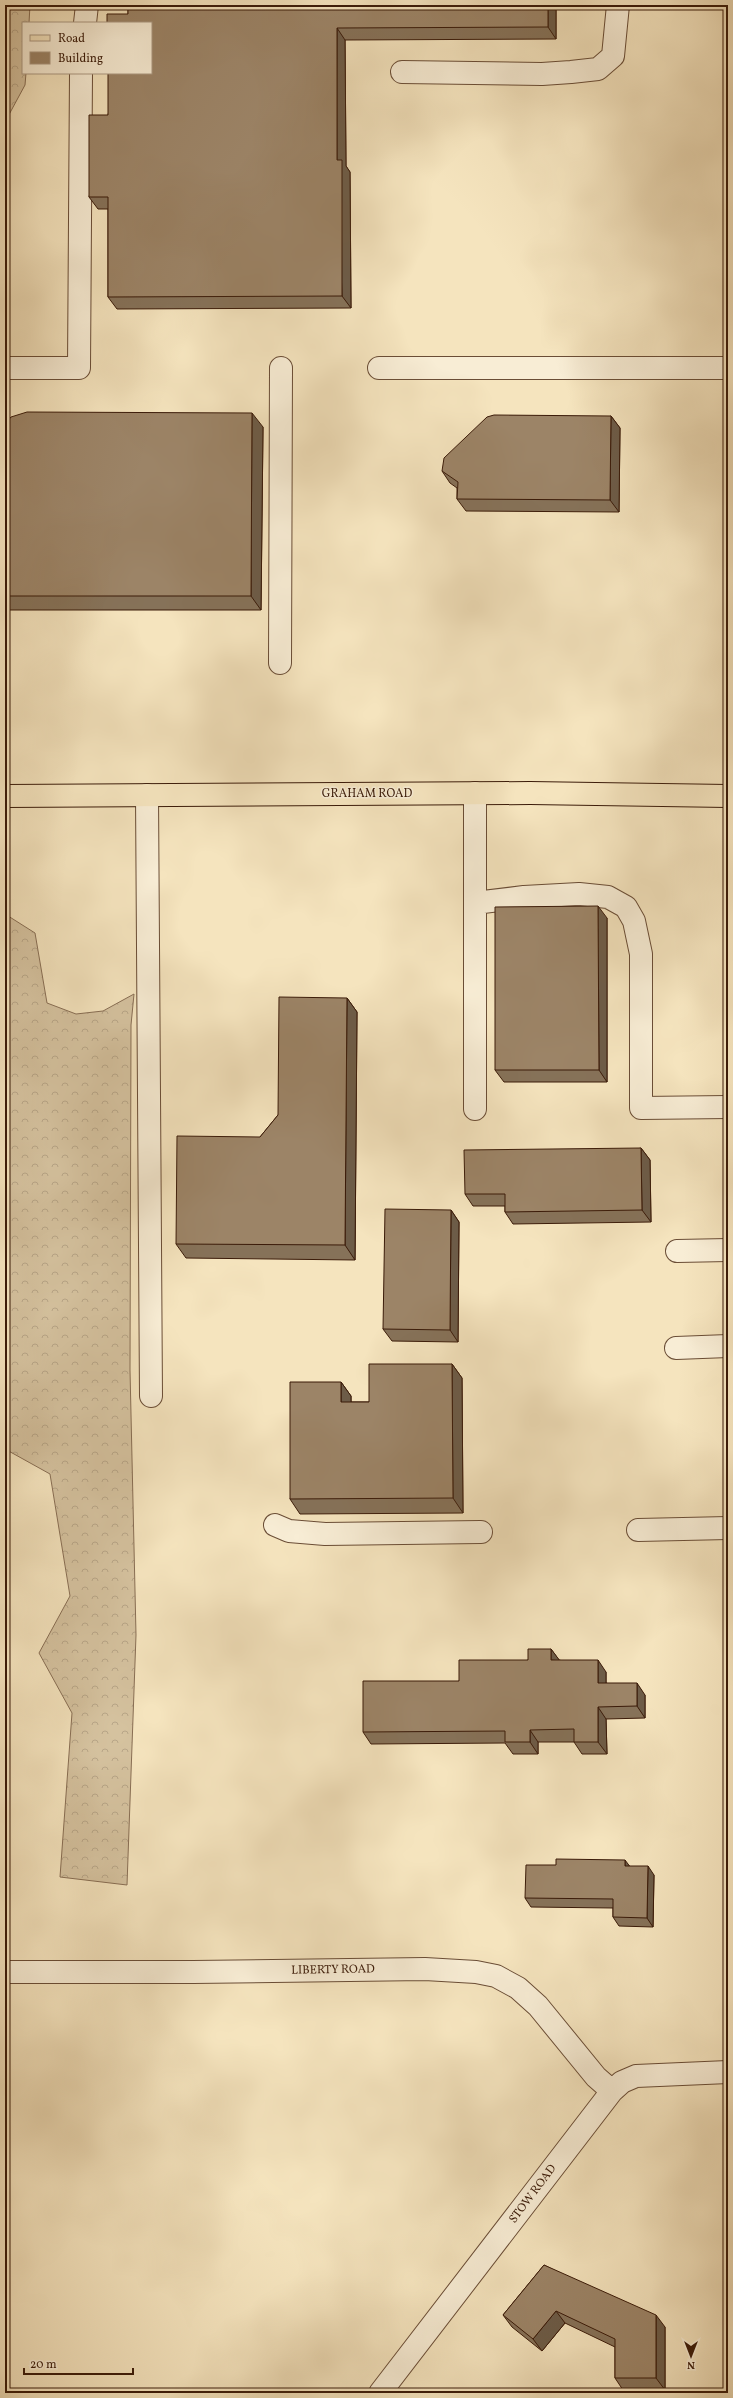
<svg xmlns="http://www.w3.org/2000/svg" width="733" height="2398" viewBox="0 0 733 2398" font-family="Vollkorn,serif">
<style>
.forest{fill:url(#forest-crowns);stroke:#886e54}
.lines{fill:none;stroke-linecap:round;stroke-linejoin:round}
.minor-casing{stroke:#6a4d36;stroke-width:24}
.major-casing{stroke:#3b1b09;stroke-width:24}
.minor{stroke:#f8edd5;stroke-width:22}
.major{stroke:#f5e4be;stroke-width:22}
.wall{fill:#867259;stroke:#3b1b09}
.shaded-wall{fill:#6d5c48;stroke:#3b1b09}
.building{fill:#9c8467;stroke:#3b1b09}
.labels{text-anchor:middle;dominant-baseline:central;stroke-width:3;stroke-linejoin:round;paint-order:stroke}
.street-label{font-size:12px;fill:#3b1b09;stroke:#f8edd5}
</style>
<defs>
<pattern id="forest-crowns" width="20" height="18" patternUnits="userSpaceOnUse"><rect width="20" height="18" fill="#d5c29f"/><path d="M2 6a3 3 0 1 1 6 0M12 15a3 3 0 1 1 6 0" fill="none" stroke="#b8a688"/></pattern>
</defs>
<rect width="100%" height="100%" fill="#f5e4be"/>
<filter id="stains"><feTurbulence type="fractalNoise" baseFrequency=".005" numOctaves="4"/><feColorMatrix values="0 0 0 0 .2 0 0 0 0 .09 0 0 0 0 .02 0 0 0 .5 -.17"/></filter>
<radialGradient id="worn" r=".72"><stop offset=".6" stop-color="#630" stop-opacity="0"/><stop offset="1" stop-color="#630" stop-opacity=".3"/></radialGradient>
<path class="forest" d="M5,5H30L29,23H23V73H26L25,85L5,122Z
M5,914L35,933L47,1003L76,1014L103,1011L134,994L131,1025L130,1370L136,1635L127,1885L60,1877L72,1713L39,1653L70,1596L50,1474L5,1449Z"/>
<g class="lines">
<defs>
<path id="minor" d="M85,23L87,5
M402,72L542,74L571,72L598,69L613,56L618,5
M5,368H79L81,73
M379,368H728
M280,663L281,368
M147,795L151,1396
M475,903L524,897L579,894L608,897L626,907L634,921L641,954V1108L728,1107
M475,1109V793
M677,1251L728,1250
M676,1348L728,1346
M275,1525L289,1531L325,1534L481,1532
M638,1530L728,1528
M5,1972H193L425,1969L476,1972L496,1976L518,1988L538,2006L596,2077L612,2091
M380,2393L612,2091L622,2082L636,2076L728,2072"/>
<path id="major" d="M5,796L530,793L728,796"/>
</defs>
<use href="#minor" class="minor-casing"/>
<use href="#major" class="major-casing"/>
<use href="#minor" class="minor"/>
<use href="#major" class="major"/>
</g>
<path class="wall" d="M128,5H556V39L345,40L346,166L350,172L351,308L117,309L108,297V209H98L89,197L108,115L128,14Z
M611,416L620,428L619,512L466,511L457,499V488L450,483L442,471Z
M5,424L263,427L261,610H7L5,608Z
M607,918V1082H504L495,1070Z
M347,998L357,1012L355,1260L186,1258L176,1244L260,1137L278,1115Z
M641,1148L650,1160L651,1222L513,1224L505,1212V1206H473L465,1194Z
M451,1210L459,1222L458,1342L392,1341L383,1329Z
M452,1364L462,1378L463,1513L300,1514L290,1499L341,1382L351,1396V1402H369Z
M551,1649L559,1660L606,1672V1683L645,1695V1718L606,1719L607,1754H582L574,1742H538V1754H513L505,1743L371,1744L363,1732L459,1681L528,1660Z
M629,1866L654,1875L653,1927L619,1926L613,1917V1908L531,1907L525,1898Z
M544,2265L665,2327V2390H623L615,2378V2347L565,2323L542,2351L512,2327L503,2315Z"/>
<path class="shaded-wall" d="M548,5H556V39L548,27Z
M337,28L345,40L346,166L350,172L351,308L342,296L337,160Z
M252,413L263,427L261,610L251,596Z
M611,416L620,428L619,512L610,500Z
M598,906L607,918V1082L599,1070Z
M347,998L357,1012L355,1260L345,1245Z
M641,1148L650,1160L651,1222L642,1210Z
M451,1210L459,1222L458,1342L450,1330Z
M452,1364L462,1378L463,1513L453,1498Z
M341,1382L351,1396V1416L341,1402Z
M551,1649L560,1661L551,1660Z
M598,1660L606,1672V1695L598,1683Z
M637,1683L645,1695V1718L637,1706Z
M598,1707L606,1719L607,1754L598,1742Z
M530,1730L538,1742V1754L530,1742Z
M625,1860L631,1868L625,1866Z
M648,1866L654,1875L653,1927L647,1918Z
M556,2311L565,2323L542,2351L533,2339Z
M656,2315L665,2327V2390L656,2378Z"/>
<path class="building" d="M128,5H548V27L337,28V160H342V296L108,297V197H89V115H108V73H151V23H107V14H128Z
M27,412L252,413L251,596H5V424L11,417Z
M494,415L611,416L610,500L457,499L458,482L442,471L444,458L487,417Z
M598,906L599,1070H495V907Z
M279,997L347,998L345,1245L176,1244L177,1136L260,1137L278,1115Z
M641,1148L642,1210L505,1212V1194H465L464,1150Z
M385,1209L451,1210L450,1330L383,1329Z
M369,1364H452L453,1498L290,1499V1382H341V1402H369Z
M528,1649H551V1660H598V1683H637V1706L598,1707V1742H574V1729L530,1730V1742H505V1731L363,1732V1681H459V1660H528Z
M556,1859L625,1860V1866H648L647,1918L613,1917V1899L525,1898L526,1865H556Z
M544,2265L656,2315V2378H615V2339L556,2311L533,2339L503,2315Z"/>
<g class="labels">
<g class="street-label">
<text x="367" y="794">GRAHAM ROAD</text>
<text transform="translate(333 1970) rotate(-1)">LIBERTY ROAD</text>
<text transform="translate(533 2194) rotate(-53)">STOW ROAD</text>
</g>
</g>
<rect width="733" height="2398" fill="none" stroke="#f5e4be" stroke-width="20"/>
<rect x="6" y="6" width="721" height="2386" fill="none" stroke="#3b1b09" stroke-width="2"/>
<rect x="10" y="10" width="713" height="2378" fill="none" stroke="#3b1b09"/>
<rect x="22" y="22" width="130" height="52" fill="#f8edd5" stroke="#ac9983"/>
<rect x="30" y="35" width="20" height="6" fill="#f5e4be" stroke="#ac9983"/>
<text x="58" y="42" font-size="12" fill="#3b1b09">Road</text>
<rect x="30" y="52" width="20" height="12" fill="#9c8467" stroke="#ac9983"/>
<text x="58" y="62" font-size="12" fill="#3b1b09">Building</text>
<g transform="translate(691 2356) rotate(180)" stroke="#f8edd5" stroke-width="3" paint-order="stroke">
<path d="M0-3L7 15L0 10L-7 15Z" fill="#3b1b09"/>
<text y="-6" font-size="11" font-weight="bold" text-anchor="middle" fill="#3b1b09">N</text>
</g>
<path d="M24 2368v6h109v-6" fill="none" stroke="#3b1b09" stroke-width="2"/>
<text x="30" y="2368" font-size="12" fill="#3b1b09" stroke="#f8edd5" stroke-width="3" paint-order="stroke">20 m</text>
<rect width="100%" height="100%" filter="url(#stains)"/>
<rect width="100%" height="100%" fill="url(#worn)"/>
</svg>
